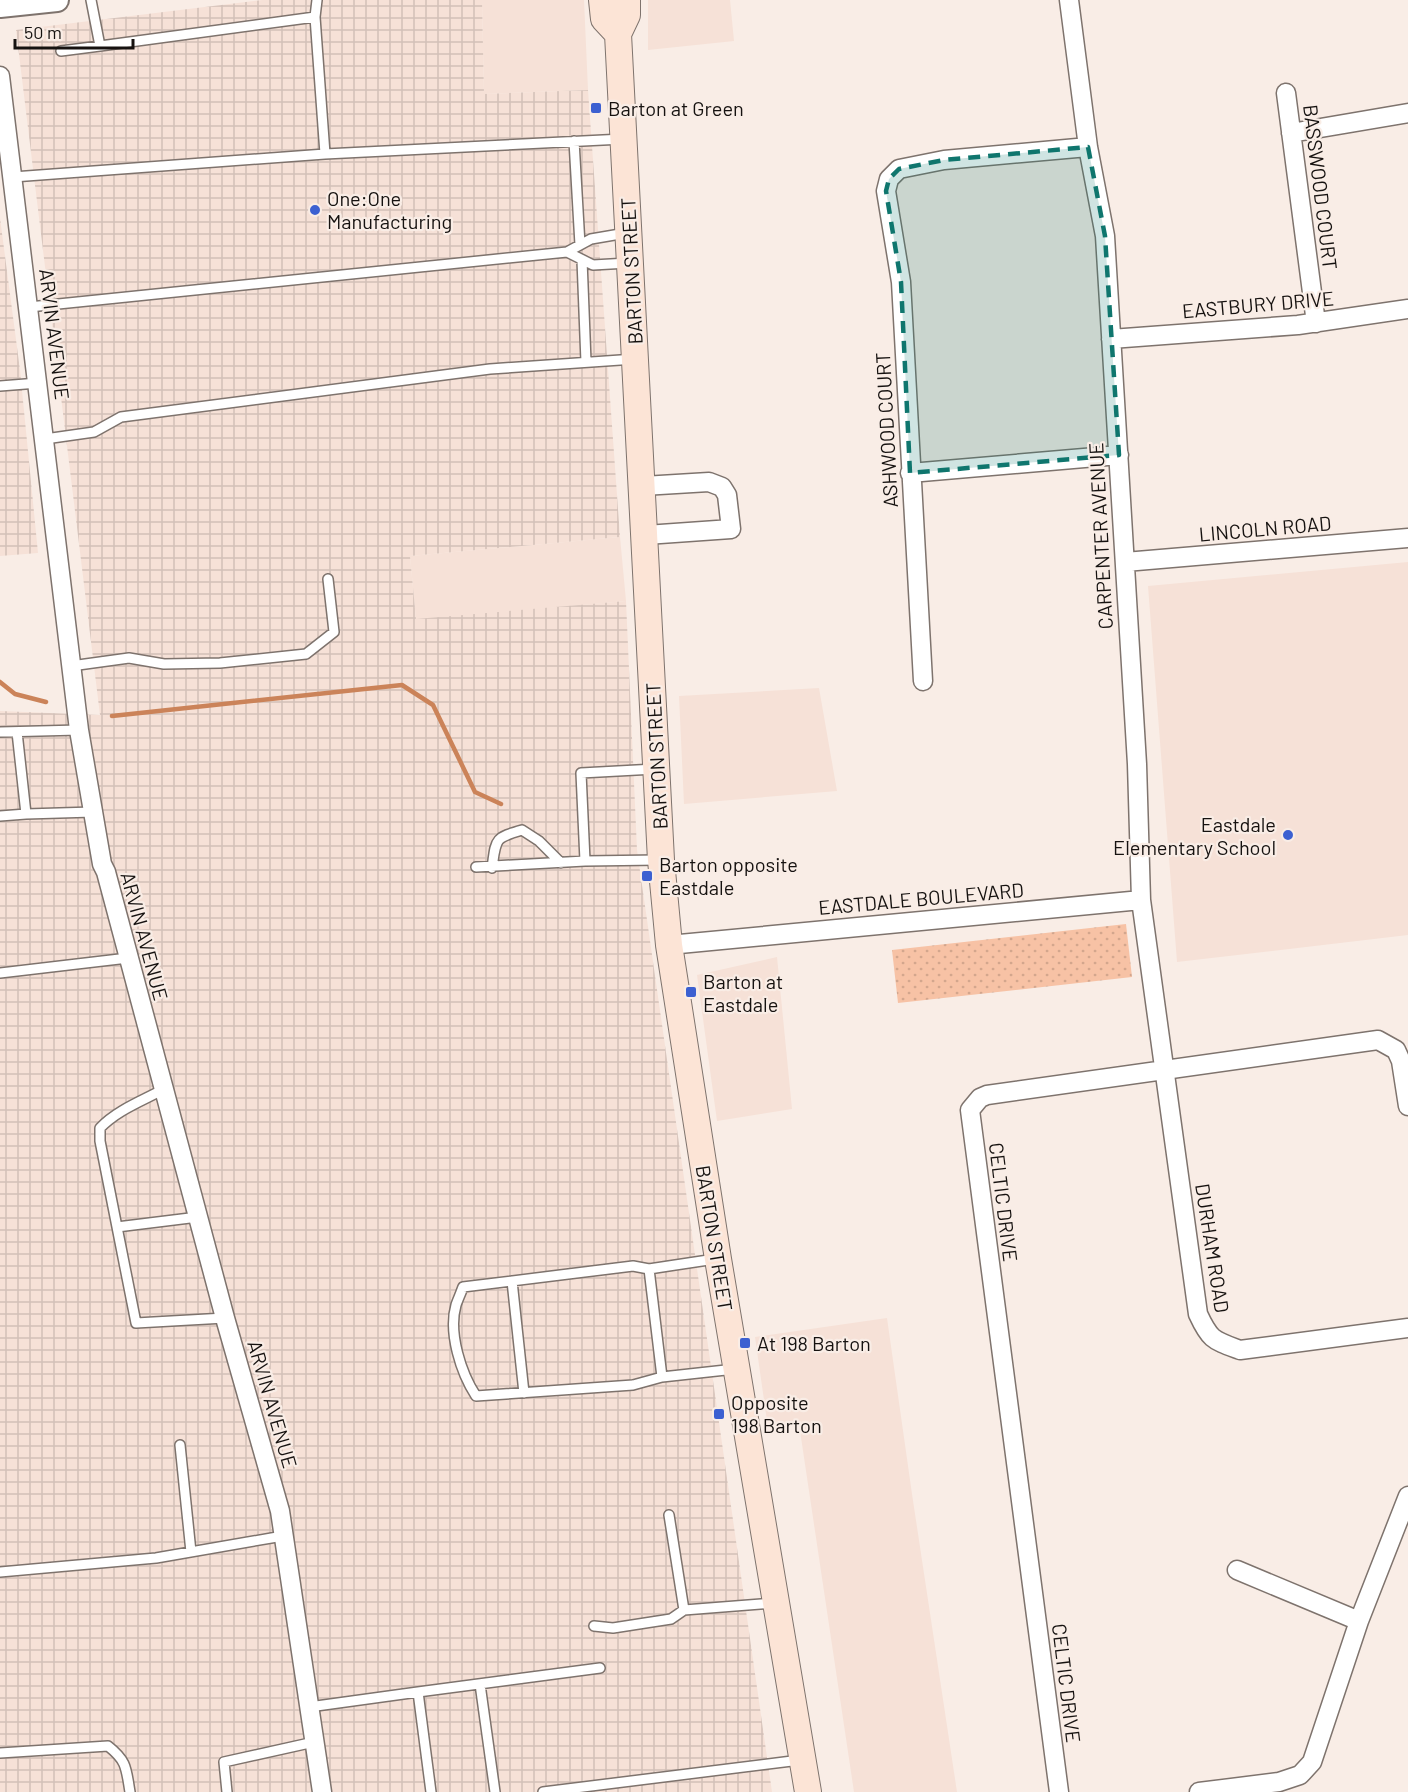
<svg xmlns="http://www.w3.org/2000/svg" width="1408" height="1792" viewBox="0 0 1408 1792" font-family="Barlow,sans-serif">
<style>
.built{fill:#f6e1d7}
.industrial{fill:url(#industrial-grid)}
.grass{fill:url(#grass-dots)}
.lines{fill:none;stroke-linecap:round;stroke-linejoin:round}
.stream{stroke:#cb8359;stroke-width:4.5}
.service-casing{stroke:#7e736d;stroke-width:12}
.minor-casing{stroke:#7e736d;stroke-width:21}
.tertiary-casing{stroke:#7e736d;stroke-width:26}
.secondary-casing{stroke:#7e736d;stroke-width:28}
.service{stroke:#fff;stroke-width:9}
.minor{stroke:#fff;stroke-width:18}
.tertiary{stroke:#fff;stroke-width:22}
.secondary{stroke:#fce4d6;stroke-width:26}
.marked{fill:#0f766e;fill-opacity:0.2;stroke:#0f766e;stroke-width:4.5;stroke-dasharray:12 8;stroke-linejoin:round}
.poi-dot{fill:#3c60d1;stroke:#f9ede6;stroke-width:2}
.labels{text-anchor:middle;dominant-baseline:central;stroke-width:4.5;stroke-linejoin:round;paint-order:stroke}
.poi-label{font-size:20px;fill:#161210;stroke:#f9ede6;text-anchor:start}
.street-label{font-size:20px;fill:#161210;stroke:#f9ede6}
</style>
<defs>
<pattern id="industrial-grid" width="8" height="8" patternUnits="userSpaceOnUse" patternTransform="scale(1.5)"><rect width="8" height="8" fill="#f6e1d7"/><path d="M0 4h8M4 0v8" fill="none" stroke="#d2c0b8"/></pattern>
<pattern id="grass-dots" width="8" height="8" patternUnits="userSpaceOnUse" patternTransform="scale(1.5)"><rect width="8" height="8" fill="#f7c2a5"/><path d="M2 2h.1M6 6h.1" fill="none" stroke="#d3a68d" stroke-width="1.8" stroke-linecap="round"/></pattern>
</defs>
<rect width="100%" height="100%" fill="#f9ede6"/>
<path class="built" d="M482,0H584L588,90L484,94Z
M648,0H730L734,41L648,50Z
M620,537L626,601L416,620L410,556Z
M1408,562V935L1177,962L1148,586Z
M819,688L837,791L684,804L679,696Z
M777,957L792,1109L717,1121L697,975Z
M887,1318L912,1494L957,1792H854L799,1424L768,1428L755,1337Z"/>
<path class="industrial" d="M262,0H482L484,94L588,90L620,537L410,556L416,619L626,601L637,850L772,1792H0V711L100,715L16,30Z
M0,218L20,370L38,553L0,556Z"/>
<path class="grass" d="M1126,924L1132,977L898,1003L892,950Z"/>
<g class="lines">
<path class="stream" d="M0,682L15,694L46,702
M112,716L402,685L433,705L475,792L501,804"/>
<defs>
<path id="service" d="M100,46L315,17L317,0
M61,51L100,46L91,0
M574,141L580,245
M325,154L623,139
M13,177L325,154L315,17
M567,252L593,265L628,263
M582,260L586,362
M29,307L567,252L591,239L626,233
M0,386L38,383
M45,439L94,432L121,417L490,369L635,359
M71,666L129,658L164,664L220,663L306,654L334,632L328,579
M0,732L79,730
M17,732L26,814L93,812
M0,816L26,814
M585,861L581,773L655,769
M476,867L585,861L659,860
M492,868C496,839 494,838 522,830L539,841L561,863
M0,973L128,958
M198,1217L117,1227L136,1323L225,1318
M117,1227L100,1141V1128C117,1110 142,1101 164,1089
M715,1259L649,1269L662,1377L735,1369
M649,1269L633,1266L463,1287C461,1293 458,1299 456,1305C448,1333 461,1373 476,1396L633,1385L662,1377
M512,1281L524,1393
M180,1445L191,1552
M669,1515L684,1610L773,1603
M0,1572L156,1558L283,1536
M594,1626L613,1628L671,1619L684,1610
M480,1684L495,1792
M418,1692L600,1668
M309,1707L418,1692L431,1792
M0,1753L108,1746C127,1761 126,1768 130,1792
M227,1792L224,1762L314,1742
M543,1792L800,1760"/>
<path id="minor" d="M1069,0L1088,147L1105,236L1137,764L1141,900L1198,1314C1210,1340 1213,1340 1240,1350L1408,1328
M0,76L79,730L102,864L106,872L225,1318L280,1511L322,1792
M1286,93L1316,323
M1291,133L1408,113
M1111,339L1298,325L1408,309
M910,473L1119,455
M643,486L709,482L722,487L727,495L731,529L646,535
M1125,562L1408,538
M923,681L901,282L886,191L889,179L899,169L944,160L1088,147
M669,945L1141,900
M1237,1570L1359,1621
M1059,1792L970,1110L980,1098L987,1095L1378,1040L1396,1050L1401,1061L1408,1106
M1199,1792L1279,1782L1300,1775L1312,1762L1359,1621L1408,1496"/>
<path id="tertiary" d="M0,6L57,0"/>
<path id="secondary" d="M602,0L604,19L618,34
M627,0V15L618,34L661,860L669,945L718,1259L808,1792"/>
</defs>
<use href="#service" class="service-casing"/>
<use href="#minor" class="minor-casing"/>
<use href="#tertiary" class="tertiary-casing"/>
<use href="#secondary" class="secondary-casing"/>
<use href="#service" class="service"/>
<use href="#minor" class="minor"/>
<use href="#tertiary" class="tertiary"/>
<use href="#secondary" class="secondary"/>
</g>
<path class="marked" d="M1088,147L1105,236L1119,455L910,473L901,282L886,191L889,179L899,169L944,160Z"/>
<g class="poi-dot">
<rect x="590" y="102" width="12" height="12" rx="3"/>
<circle cx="315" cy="210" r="6"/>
<circle cx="1288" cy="835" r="6"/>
<rect x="641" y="870" width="12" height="12" rx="3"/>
<rect x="685" y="986" width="12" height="12" rx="3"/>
<rect x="739" y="1337" width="12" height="12" rx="3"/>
<rect x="713" y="1408" width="12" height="12" rx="3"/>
</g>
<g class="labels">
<g class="poi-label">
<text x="608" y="108">Barton at Green</text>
<text x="327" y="198">One:One<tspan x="327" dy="23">Manufacturing</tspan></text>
<text x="1276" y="824" text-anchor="end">Eastdale<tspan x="1276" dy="23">Elementary School</tspan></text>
<text x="659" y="864">Barton opposite<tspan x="659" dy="23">Eastdale</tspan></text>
<text x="703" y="981">Barton at<tspan x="703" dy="23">Eastdale</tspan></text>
<text x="757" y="1343">At 198 Barton</text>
<text x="731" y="1402">Opposite<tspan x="731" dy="23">198 Barton</tspan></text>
</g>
<g class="street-label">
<text transform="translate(1321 187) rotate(83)">BASSWOOD COURT</text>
<text transform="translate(631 271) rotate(-93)">BARTON STREET</text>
<text transform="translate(1258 304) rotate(-5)">EASTBURY DRIVE</text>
<text transform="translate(55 334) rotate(83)">ARVIN AVENUE</text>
<text transform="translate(886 430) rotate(-93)">ASHWOOD COURT</text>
<text transform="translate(1265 528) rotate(-5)">LINCOLN ROAD</text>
<text transform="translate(1100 536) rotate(-93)">CARPENTER AVENUE</text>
<text transform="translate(656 756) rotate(-93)">BARTON STREET</text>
<text transform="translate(921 898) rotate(-5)">EASTDALE BOULEVARD</text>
<text transform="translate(145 936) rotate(75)">ARVIN AVENUE</text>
<text transform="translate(1004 1202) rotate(83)">CELTIC DRIVE</text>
<text transform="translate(715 1238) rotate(81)">BARTON STREET</text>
<text transform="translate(1213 1248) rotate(81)">DURHAM ROAD</text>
<text transform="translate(273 1404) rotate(74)">ARVIN AVENUE</text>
<text transform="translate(1067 1683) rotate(83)">CELTIC DRIVE</text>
</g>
</g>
<path d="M15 39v9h118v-9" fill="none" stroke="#161210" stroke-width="3"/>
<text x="24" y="39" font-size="18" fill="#161210" stroke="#f9ede6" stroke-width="4.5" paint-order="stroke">50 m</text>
</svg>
